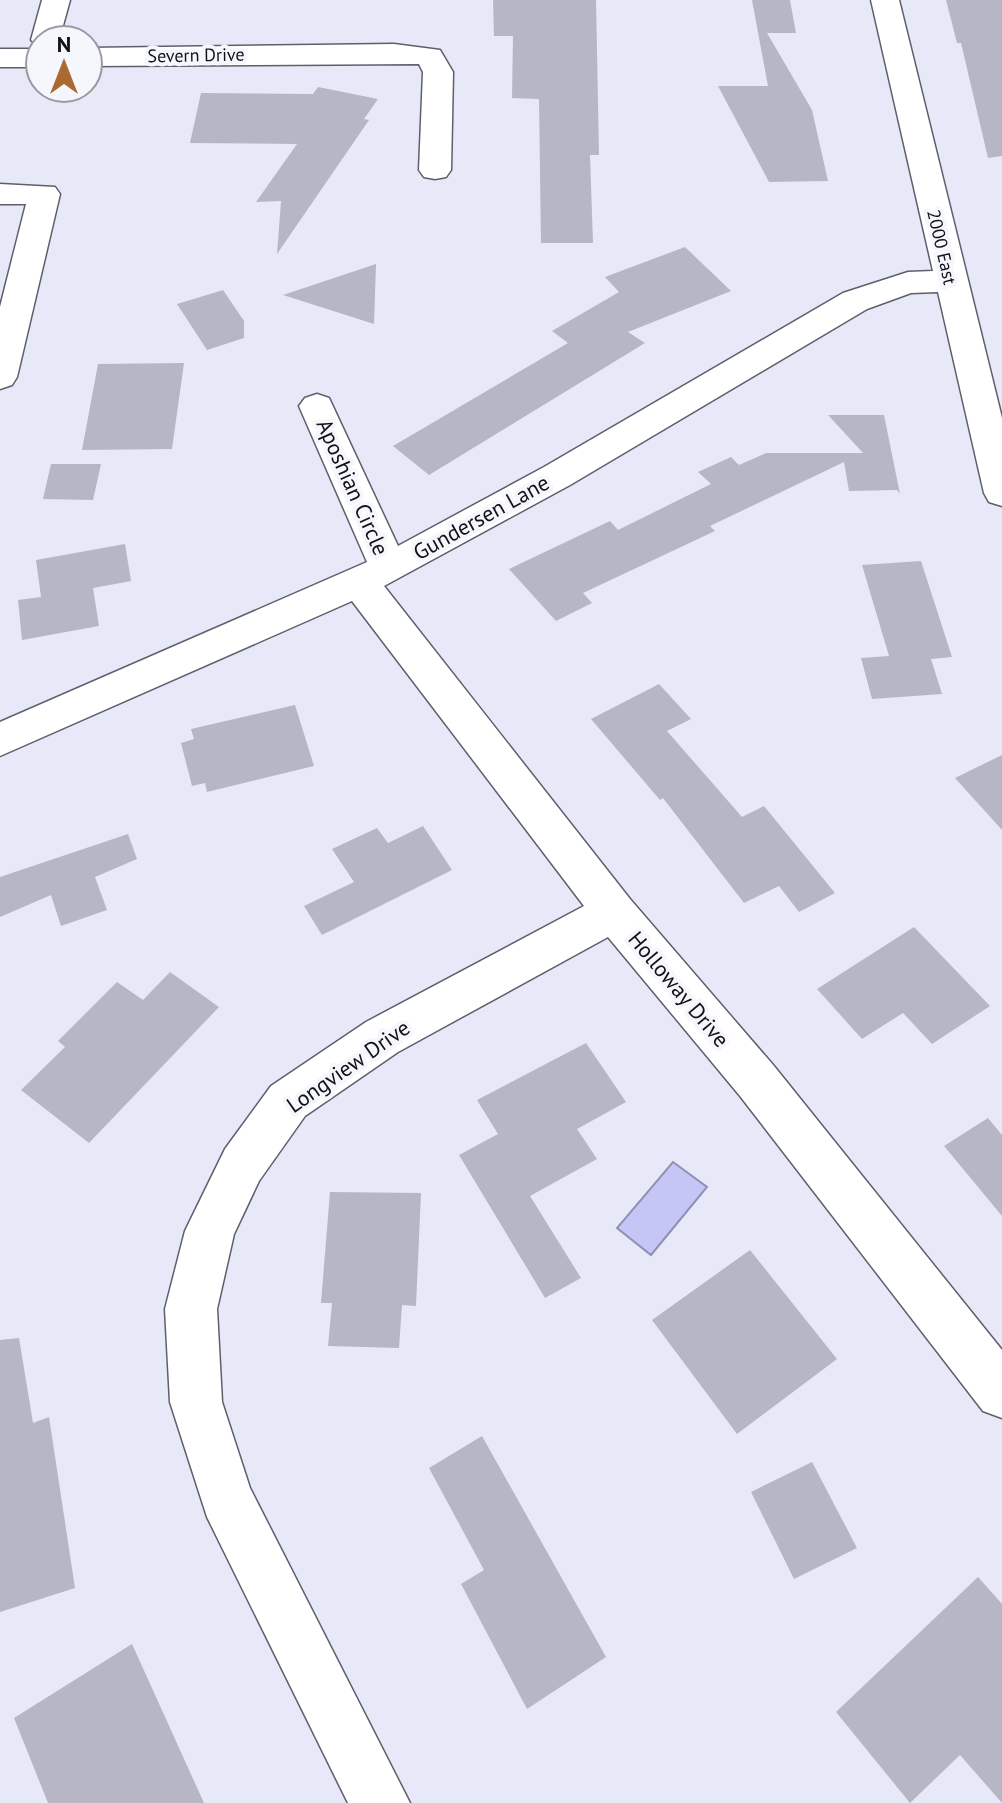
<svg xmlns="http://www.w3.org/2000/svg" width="1002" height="1803" viewBox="0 0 1002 1803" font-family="'PT Sans',sans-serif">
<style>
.water{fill:#c5c6f6;stroke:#8f90b3;stroke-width:2}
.building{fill:#b6b6c5}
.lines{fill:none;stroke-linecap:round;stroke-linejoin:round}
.minor-casing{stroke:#5e5f6b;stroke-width:3}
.minor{fill:#fff;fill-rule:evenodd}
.labels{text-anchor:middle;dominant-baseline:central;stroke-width:8;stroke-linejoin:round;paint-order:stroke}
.far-street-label{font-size:18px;fill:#111116;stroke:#f6f7fd}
.street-label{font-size:22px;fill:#111116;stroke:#f6f7fd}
</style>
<rect width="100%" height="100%" fill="#e8e9f8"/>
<path class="water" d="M673,1162L707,1187L651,1255L617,1228Z"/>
<path class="building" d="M493,0H596L599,155H590L593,243H541L539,99L512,98L513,36H494Z
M752,0H790L796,33H767L812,110L828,181L769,182L718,86H768Z
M946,0H1002V156L988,158L961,43H957Z
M318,87L378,99L364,119L369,120L277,254L281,201L256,202L297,144L190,143L201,93L313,94Z
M685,247L731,291L628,332L645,343L429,475L393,446L568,343L552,331L619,292L605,277Z
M376,264L374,324L283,295Z
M223,290L244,321V338L207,350L177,304Z
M184,363L172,449L82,450L98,364Z
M828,415H884L900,494L897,490L849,491L844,462L710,526L715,531L583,593L592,603L556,621L509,569L610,521L618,530L711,484L698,472L731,457L739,465L766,453H863Z
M51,464H101L93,500L43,499Z
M125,544L131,581L93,588L99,626L22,640L18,600L41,597L36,560Z
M921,561L952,657L931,659L942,694L872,699L861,658L889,656L862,565Z
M659,684L691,719L667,731L742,817L764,806L835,893L799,912L779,886L744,903L663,798L660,800L591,719Z
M295,705L314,766L207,792L205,783L192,786L181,743L194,739L191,729Z
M1002,755V830L955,778Z
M423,826L452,870L322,935L304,906L354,882L332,849L377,828L388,843Z
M128,834L137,859L95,877L107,910L61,926L51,895L0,917V877Z
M914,927L990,1006L932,1044L903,1013L862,1039L817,989Z
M170,972L219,1007L89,1143L21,1090L65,1047L58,1041L117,982L143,1000Z
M586,1043L626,1102L577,1129L597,1159L530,1196L581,1278L545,1298L459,1155L498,1134L477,1100Z
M988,1118L1002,1135V1216L944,1146Z
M330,1192L421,1193L416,1306L402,1305L399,1348L328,1346L332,1303H321Z
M750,1250L837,1359L737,1434L652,1320Z
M19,1338L33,1423L49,1417L75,1588L0,1612V1340Z
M482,1436L606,1657L527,1709L461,1584L484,1570L429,1468Z
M812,1462L857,1548L794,1579L751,1492Z
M978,1577L1002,1604V1803L960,1755L910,1803L836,1712Z
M132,1644L204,1803H48L14,1718Z"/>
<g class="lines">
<defs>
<path id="minor" d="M42,0H70L59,40H40V47L31,40Z
M871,0H899L1002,418V506L989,502L984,493L938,292L911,293L867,309L570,485L384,586L630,899L774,1066L1002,1350V1418L983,1411L740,1096L608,937L398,1052L305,1116L259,1181L234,1234L217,1309L222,1402L250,1488L410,1803H348L207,1517L170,1402L165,1309L185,1231L225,1149L271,1086L366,1022L584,906L352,601L0,756V722L367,562L299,406L305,398L317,394L329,398L398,546L544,467L843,293L908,272L933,271Z
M394,44L440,50L453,72L451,170L446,177L435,179L424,177L419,170L423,72L419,64L88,66V48Z
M0,49H40V67H0Z
M0,184L55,187L60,194L17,377L12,385L0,389V307L26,204H0Z"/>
</defs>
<use href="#minor" class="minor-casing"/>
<use href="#minor" class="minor"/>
</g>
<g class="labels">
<g class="far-street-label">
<text transform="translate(196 55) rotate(-1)">Severn Drive</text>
<text transform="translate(942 247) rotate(77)">2000 East</text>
</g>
<g class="street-label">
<text transform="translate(353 487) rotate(66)">Aposhian Circle</text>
<text transform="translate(481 517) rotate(-29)">Gundersen Lane</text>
<text transform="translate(679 989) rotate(50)">Holloway Drive</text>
<text transform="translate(348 1066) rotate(-35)">Longview Drive</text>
</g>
</g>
<g transform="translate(64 64)"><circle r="38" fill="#f6f7fd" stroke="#9a9ba1" stroke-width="2"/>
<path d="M0-6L14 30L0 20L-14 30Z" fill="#aa6a32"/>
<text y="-12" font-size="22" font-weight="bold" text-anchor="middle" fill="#111116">N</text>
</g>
</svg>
